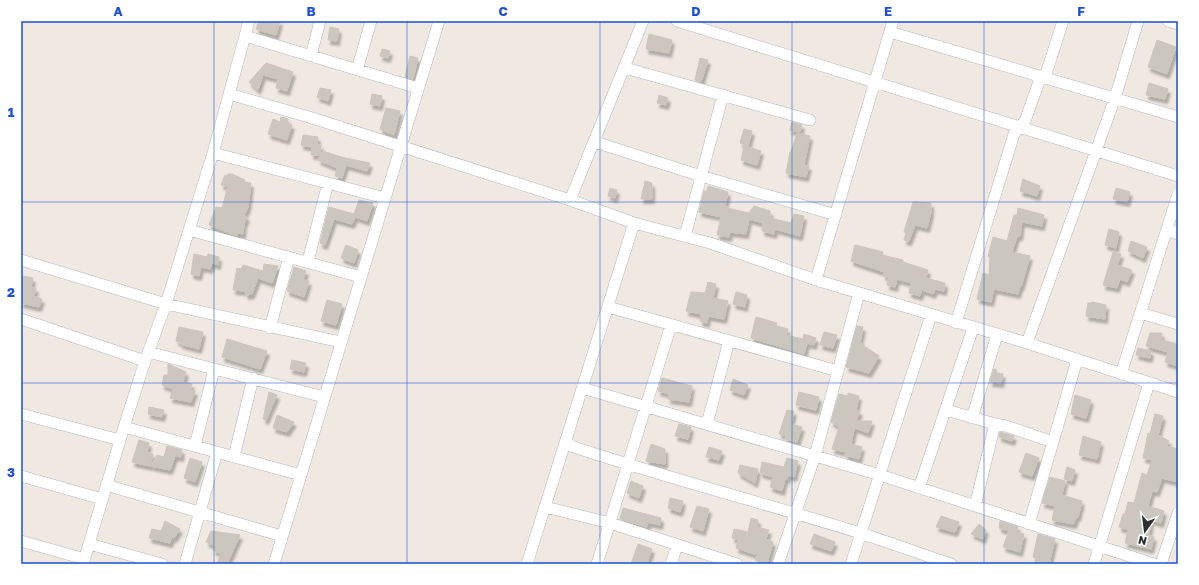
<svg xmlns="http://www.w3.org/2000/svg" width="1199" height="585" viewBox="0 0 1199 585" font-family="'Golos Text',sans-serif">
<style>
.building{fill:#cbc7bf;stroke:#cbc5ba;filter:url(#shadow)}
.lines{fill:none;stroke-linecap:round;stroke-linejoin:round}
.minor-casing{stroke:#b4b7c1;stroke-width:12}
.minor{stroke:#fff;stroke-width:11}
.grid{fill:none;stroke:#1d4ed8;stroke-width:1;stroke-opacity:0.55}
.neatline{fill:none;stroke:#1d4ed8;stroke-width:1.5}
.grid-label{font-size:13px;text-anchor:middle;font-weight:bold;fill:#1d4ed8}
</style>
<defs>
<filter id="shadow"><feDropShadow dx="2.5" dy="4.5" stdDeviation="1" flood-color="#0004"/></filter>
</defs>
<rect width="100%" height="100%" fill="#efe9e1"/>
<path class="building" d="M259,21H280L276,35L256,29Z
M330,27L339,29L337,41L328,40Z
M649,34L672,40L669,53L646,49Z
M1157,40L1176,47L1167,74L1148,67Z
M382,49L390,51L388,58L380,56Z
M410,56L418,58L413,79L405,77Z
M700,58L708,60L701,82L695,80Z
M266,63L293,72L287,91L276,88L278,79L263,75L258,90L249,82Z
M1149,83L1168,89L1165,99L1146,95Z
M320,88L331,90L328,101L317,97Z
M372,94L382,96L380,106L370,104Z
M659,95L668,98L666,105L657,103Z
M386,108L400,111L394,135L380,129Z
M281,117L288,119L287,123L292,125L287,140L268,134L273,119L280,122Z
M792,122L802,125L800,132L790,130Z
M744,129L752,131L748,146L740,143Z
M797,133L810,136L804,165L809,166L806,177L786,173L790,152H791Z
M303,135L318,137L317,145H321L320,155H311L312,147L301,145Z
M744,146L761,151L757,165L741,160Z
M323,151L341,157L370,163L367,171L346,165L342,178L335,176L338,165L335,167L318,160Z
M228,174H232L245,180L244,182L251,183L248,207L244,215L247,217L244,224L243,234L238,233L237,236L209,225L216,207L222,208L228,186L221,185L225,175L227,176Z
M1023,179L1040,186L1037,196L1020,191Z
M645,181L652,183V199H641Z
M708,186L728,192L725,206L731,209L749,213L754,206L770,211V218L791,223L794,214L804,216L800,236L775,229L774,234L762,231L763,223L749,219L746,234L730,232L729,237L717,235L721,217L699,212L704,191H707Z
M610,188L617,190L615,198L608,196Z
M1116,188L1130,192L1127,202L1113,199Z
M359,200L373,203L367,221L355,217L352,224L334,219L325,245L320,243L329,207L354,214Z
M913,202L931,203V212L927,228L915,225L909,241L904,240L906,233L904,232Z
M1018,208L1044,215L1042,226L1022,222L1020,236H1017L1012,252L1030,256L1021,287L1020,286L1018,294L994,289L991,302L977,299L983,273L989,275L990,257H988L993,237L1007,241L1014,215H1017Z
M1109,229L1119,232L1116,248L1105,245Z
M1131,241L1147,247L1143,258L1128,251Z
M346,245L358,250L354,263L341,258Z
M855,245L883,252L882,255L903,260V262L928,270L926,278L945,283L944,291L935,289L933,294L922,290L920,296L909,293L911,283L897,279L895,287L887,285L889,277L883,276L884,272L851,261Z
M1113,252L1121,254L1117,265L1132,270L1127,282L1120,279L1117,288L1103,285Z
M194,254L207,257L208,254L219,257L218,265L212,263L210,269L201,267L199,276L191,274Z
M264,264L278,266L272,283L258,278L252,294L246,295L245,291L233,290L237,268L241,269L243,265L263,271Z
M294,267L306,271L303,280L309,281L304,297L287,291Z
M22,276L33,278L31,287L36,288L34,296L42,299L39,307L21,303Z
M708,282L716,284L713,298L728,301L724,319L708,316L707,323L700,321L701,314L686,311L691,292L705,293Z
M736,292L747,295L745,307L733,304Z
M327,300L342,304L336,325L321,321Z
M1092,302L1106,305L1105,319L1086,316L1088,303H1092Z
M756,317L777,323L776,326L788,329L786,335L803,339L804,334L816,338L814,345L807,343L804,354L751,338Z
M857,326L863,327L860,343L864,344V346L879,356L869,373L846,367Z
M179,327L203,332L199,349L180,344L181,342L176,341Z
M824,332L837,335L833,348L820,345Z
M1150,333H1162L1161,340L1178,344V366L1165,362L1168,352L1146,346Z
M227,339L267,351L260,369L222,357Z
M1138,348L1151,351L1150,358L1136,355Z
M292,360L306,363L304,372L290,369Z
M168,364L186,372L183,382L192,384L190,390L195,391L191,402L170,398L173,389L162,385L164,375H168Z
M994,369L997,370L996,373L1003,374L1001,383L990,382Z
M662,378L692,386L689,402L668,399L669,394L658,391Z
M733,379L748,385L744,395L730,390Z
M269,392L277,395L266,420L263,419Z
M799,392L819,397L816,410L796,405Z
M848,393L859,396L856,410L860,411L856,421H872L868,433L855,428L854,430L851,444L862,447L859,459L845,455L846,452L832,449L839,427L831,422L839,394L848,396Z
M1075,395L1091,400L1086,418L1071,414Z
M149,407L164,410L162,417L148,414Z
M787,410L794,411L791,424L802,427L797,442L785,439L786,435L779,434Z
M1155,414L1163,416L1158,435L1169,441L1166,446L1178,449V460L1175,471L1178,472V482L1162,478L1157,492L1152,491L1148,506L1164,511L1161,523L1151,520L1149,535L1154,537L1151,549L1125,543L1128,530L1119,527L1123,514H1125L1128,502L1134,503L1142,473L1147,475L1152,460L1143,458L1148,433L1150,434Z
M277,415L294,422L287,432L273,428Z
M679,424L691,427L688,439L675,436Z
M1000,432L1014,436L1012,441L999,437Z
M1083,436L1101,442L1097,459L1079,455Z
M139,440L149,443L147,452L153,454L150,466L132,462Z
M651,444L665,449V464L646,461Z
M167,446L182,450L181,457L175,456L170,470L151,466L157,455L164,457Z
M709,447L722,451L719,460L706,457Z
M1026,453L1039,458L1032,476L1019,472Z
M190,458L202,462L195,482L184,478Z
M787,458L798,461L794,477L788,475L787,479H785L782,491L770,487L773,477L760,473L762,462L784,467Z
M740,465L758,469L755,483L738,473Z
M1067,467L1075,470L1072,481L1064,479Z
M1050,477L1065,481L1062,495L1082,501L1078,517H1076L1074,524L1052,520L1055,506L1042,503Z
M631,481L643,486L639,498L627,493Z
M670,498L683,501L680,512L668,508Z
M697,506L709,509L703,531L690,527Z
M623,508L661,518L660,525L648,522L647,527L620,519Z
M941,516L959,522L955,532L936,527Z
M751,518L758,520L757,527L769,530L766,539L773,542L767,564L755,560L757,555L736,548L738,540L732,538L734,529L748,532Z
M165,521L180,529L174,538L172,537L170,543L149,538L152,529L161,531Z
M1000,521L1018,527L1016,533L1024,534L1020,552L1003,547L1009,531L999,528Z
M979,524L986,530L983,539L971,534Z
M211,531L240,535L227,564H217L221,554L213,550L215,546L206,542Z
M814,534L835,542L831,551L810,544Z
M1038,534L1055,539L1049,564L1035,562L1036,558L1033,557Z
M638,544L652,549L647,564H631Z"/>
<g class="lines">
<defs>
<path id="minor" d="M677,21L1178,176
M1168,21L1178,24
M890,32L1178,117
M245,36L418,88
M311,56L320,21
M625,68L810,120
M357,70L371,21
M1045,77L1063,21
M229,94L309,117L570,200L634,223L710,243L816,280L1027,343L1178,392
M595,142L701,176L836,215
M213,153L385,198
M570,200L643,21
M189,230L361,277
M1167,230L1178,234
M685,236L723,95
M21,260L166,304L341,342
M308,261L328,183
M816,280L893,21
M608,307L838,371
M1140,313L1178,324
M21,319L145,361
M956,323L1014,134L1025,121L1041,76
M270,328L289,257
M1027,343L1115,98L1138,21
M148,352L324,397
M1121,374L1178,194
M582,388L880,475L1154,564
M946,410L995,424L975,506
M21,414L120,440
M972,418L997,335
M707,424L729,341
M995,424L1006,426L1053,442
M124,427L301,475
M565,444C662,477 762,502 860,533C891,543 921,554 951,564
M195,446L214,369
M234,457L253,378
M21,476L102,499
M106,485L282,536
M919,488L973,328
M545,507L610,523L737,564
M1029,524L1077,360
M21,541L85,559
M89,544L162,564
M83,564L124,427L145,361L166,304L213,153L249,21
M185,564L217,452
M274,564L439,21
M527,564L634,223
M597,564L671,325
M671,564L677,545
M778,564L815,456L859,293
M851,564L931,315
M1094,564L1149,383
M1161,564L1178,513"/>
</defs>
<use href="#minor" class="minor-casing"/>
<use href="#minor" class="minor"/>
</g>
<path class="grid" d="M214,21V564M407,21V564M600,21V564M792,21V564M984,21V564M21,202H1178M21,383H1178"/>
<rect width="1199" height="585" fill="none" stroke="#ffffff" stroke-width="44"/>
<g transform="translate(1145 531) rotate(194)" stroke="#ffffff" stroke-width="3" paint-order="stroke">
<path d="M0-3L7 15L0 10L-7 15Z" fill="#2e2e2e"/>
<text y="-6" font-size="11" font-weight="bold" text-anchor="middle" fill="#2e2e2e">N</text>
</g>
<rect x="22" y="22" width="1155" height="541" class="neatline"/>
<g class="grid-label">
<text x="118" y="16">A</text>
<text x="311" y="16">B</text>
<text x="503" y="16">C</text>
<text x="696" y="16">D</text>
<text x="888" y="16">E</text>
<text x="1081" y="16">F</text>
<text x="11" y="117">1</text>
<text x="11" y="297">2</text>
<text x="11" y="477">3</text>
</g>
</svg>
